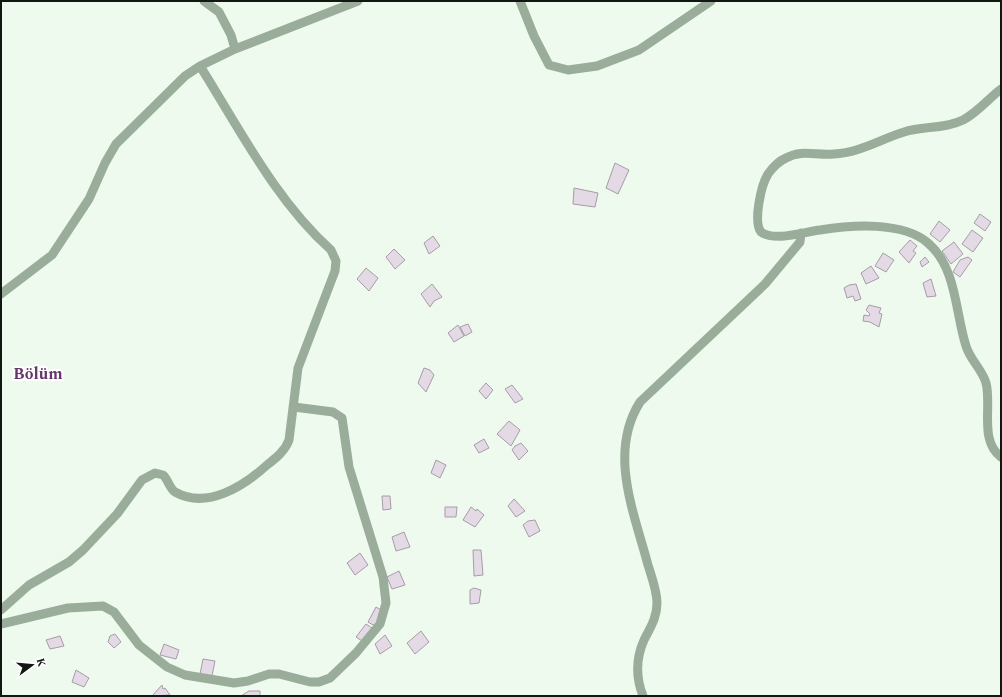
<svg xmlns="http://www.w3.org/2000/svg" width="1002" height="697" viewBox="0 0 1002 697" font-family="Spectral,serif">
<style>
.building{fill:#e4dae5;stroke:#a69ca7}
.lines{fill:none;stroke-linecap:round;stroke-linejoin:round}
.street{stroke:#9aad9a;stroke-width:9}
.labels{text-anchor:middle;dominant-baseline:central;stroke-width:4;stroke-linejoin:round;paint-order:stroke}
.district-label{font-size:16px;font-weight:bold;fill:#65376b;stroke:#fff}
</style>
<rect width="100%" height="100%" fill="#effaef"/>
<path class="building" d="M615,163L629,170L618,194L606,188Z
M574,188L598,193L595,207L573,204Z
M980,214L991,222L985,231L974,223Z
M939,221L950,230L940,242L930,234Z
M972,230L983,238L973,252L962,244Z
M433,236L440,246L429,254L424,243Z
M910,240L917,246L913,251L916,253L909,263L899,252Z
M954,242L963,254L951,264L942,251Z
M394,249L405,260L395,269L386,257Z
M883,253L894,260L886,272L875,266Z
M925,257L929,262L922,267L920,262Z
M968,257L972,260L960,277L953,272L960,260Z
M871,266L879,278L866,284L861,273Z
M366,268L378,278L369,291L357,279Z
M931,279L936,296L927,297L923,283Z
M432,284L442,297L434,301L430,307L421,294Z
M856,284L861,299L855,301L853,296L847,298L844,288L849,285Z
M869,305L881,308L879,313L882,314L879,327L870,322L863,321L864,315L869,316L870,314L866,310Z
M468,324L472,332L465,336L460,327Z
M458,325L464,336L454,342L448,333Z
M424,368L430,370L434,375L426,392L418,383Z
M486,383L493,390L486,399L479,391Z
M512,385L523,399L515,403L505,389Z
M509,421L520,430L511,446L497,434Z
M484,439L489,448L479,453L474,445Z
M521,443L528,451L519,460L512,450L515,446Z
M436,460L446,465L440,478L431,473Z
M382,496H390L391,509L383,510Z
M514,499L525,511L516,517L508,506Z
M445,507H457L456,517H445Z
M471,507L476,511L477,509L484,515L475,527L463,520Z
M535,520L540,531L529,537L523,525L528,521Z
M404,532L410,547L396,551L392,537Z
M473,550H481L483,575L474,576Z
M360,553L368,565L355,575L347,563Z
M399,571L405,585L392,589L387,577Z
M474,588L481,590L479,603L470,604V590Z
M376,607L383,611L375,626L368,622Z
M366,624L372,628L362,641L356,637Z
M421,631L429,642L415,654L407,643Z
M115,634L121,642L114,648L108,642L110,636Z
M385,635L392,646L380,654L375,644Z
M60,636L64,646L50,649L46,640Z
M164,644L179,650L176,659L160,655Z
M203,659L215,661L212,676L200,674Z
M76,670L89,678L84,687L72,682Z
M162,685L163,689L165,688L170,695L152,696Z
M249,691H260V696H241Z"/>
<g class="lines">
<path class="street" d="M204,1L219,12L231,35L235,49
M520,1L534,36L549,65L568,70L597,66L639,50L711,1
M1001,89C988,99 978,112 963,120C945,129 923,126 904,132C881,139 859,153 834,154C817,156 802,149 786,158C779,161 773,167 768,174C761,185 753,222 761,232C774,242 804,232 820,230C851,225 903,221 928,243C957,268 955,312 966,346C970,360 982,369 986,383C992,406 979,441 1001,457
M1,294L52,255L89,199L105,163L116,144L185,76L200,66L235,49L358,1
M1,610L29,585L69,562L83,550L117,514L142,480L155,473L163,475C168,479 169,488 175,492C207,510 244,486 267,465C276,458 285,451 289,440L298,368L335,271L336,261L331,250C276,201 239,128 200,66
M1,624L68,608L103,606L114,612L139,645L167,667L185,675L234,683L248,681L269,674H279L310,682H319L330,678L356,653L380,624L386,603L383,577L349,467L342,418L333,412L294,407
M643,696C636,678 636,658 644,640C650,628 657,618 657,603C657,591 652,578 648,565C634,512 608,453 640,402L765,284L800,242L801,233"/>
</g>
<g class="labels">
<g class="district-label">
<text x="38" y="374">Bölüm</text>
</g>
</g>
<rect width="1002" height="697" fill="none" stroke="#131714" stroke-width="4"/>
<g transform="translate(32 665) rotate(74)" stroke="#ffffff" stroke-width="3" paint-order="stroke">
<path d="M0-3L7 15L0 10L-7 15Z" fill="#131714"/>
<text y="-6" font-size="11" font-weight="bold" text-anchor="middle" fill="#131714">K</text>
</g>
</svg>
